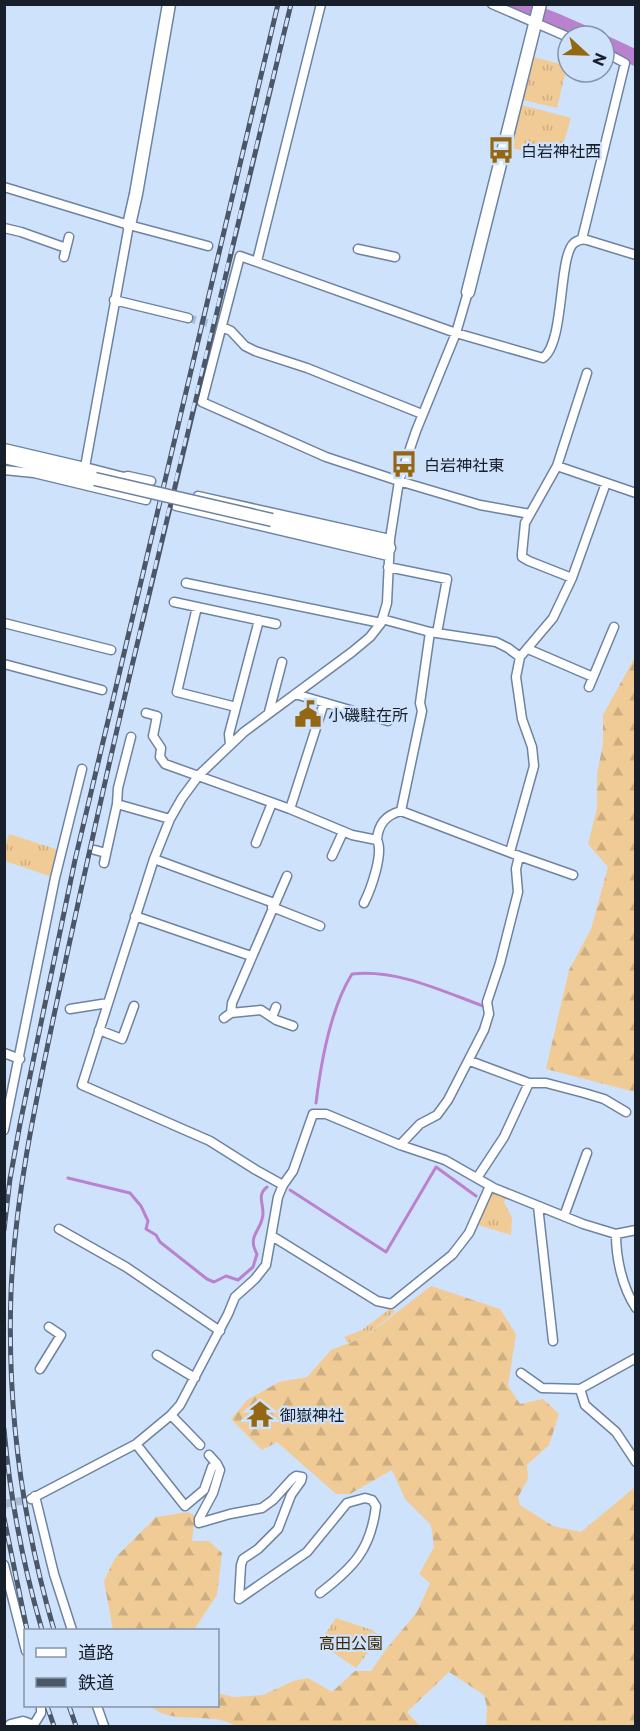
<svg xmlns="http://www.w3.org/2000/svg" width="640" height="1731" viewBox="0 0 640 1731" font-family="Commissioner,'Noto Sans JP',sans-serif">
<style>
.grass{fill:url(#grass-tufts)}
.forest{fill:url(#forest-firs)}
.lines{fill:none;stroke-linecap:round;stroke-linejoin:round}
.stream{stroke:#ba82ce;stroke-width:3}
.river{stroke:#ba82ce;stroke-width:16}
.street-tunnel{stroke:#aabbd2;stroke-width:8;stroke-dasharray:8 4;stroke-linecap:butt}
.street-casing{stroke:#6e83a1;stroke-width:11}
.secondary-casing{stroke:#6e83a1;stroke-width:15}
.street{stroke:#fff;stroke-width:8}
.secondary{stroke:#fff;stroke-width:12}
.rail-casing{stroke:#4b5666;stroke-width:5}
.rail{stroke:#cfe2fc;stroke-width:3;stroke-dasharray:9;stroke-linecap:butt}
.secondary-bridge-casing{stroke:#6e83a1;stroke-width:15;stroke-linecap:butt}
.secondary-bridge{stroke:#fff;stroke-width:12}
.labels{text-anchor:middle;dominant-baseline:central;stroke-width:4.5;stroke-linejoin:round;paint-order:stroke}
.poi-label{font-size:16px;fill:#171f2b;stroke:#cfe2fc;text-anchor:start}
.park-label{font-size:16px;fill:#3d2700;stroke:#cfe2fc}
</style>
<defs>
<pattern id="grass-tufts" width="24" height="20" patternUnits="userSpaceOnUse" patternTransform="scale(1.5)"><rect width="24" height="20" fill="#f0cb96"/><path d="M3 7l-1-3M5 7V3M7 7l1-3M15 17l-1-3M17 17v-4M19 17l1-3" fill="none" stroke="#cdae81"/></pattern>
<pattern id="forest-firs" width="22" height="20" patternUnits="userSpaceOnUse" patternTransform="scale(1.5)"><rect width="22" height="20" fill="#f0cb96"/><path d="M5 1l3.5 6h-7zM16 11l3.5 6h-7z" fill="#cdae81"/></pattern>
</defs>
<rect width="100%" height="100%" fill="#cfe2fc"/>
<path class="grass" d="M534,57L567,66L557,108L523,100Z
M522,105L571,118L559,159L511,148Z
M9,834L62,851L55,878L5,861V846Z
M494,1188L508,1194L504,1202L512,1218L511,1235L478,1225Z
M391,1308L395,1312L365,1337L348,1343L344,1337L362,1330Z
M336,1618L372,1630L381,1636L356,1668L325,1647L323,1637Z"/>
<path class="forest" d="M635,657L636,1092H635L546,1069L569,970L591,929L608,867L588,844L597,808V774L603,744V715Z
M431,1286L500,1309L516,1334L508,1386L520,1404L543,1399L559,1414L549,1445L527,1465L528,1479L518,1497L520,1505L553,1526L581,1532L635,1487V1726H486L487,1707L484,1695L449,1672L407,1712L420,1726H235C216,1711 170,1726 151,1706H218V1693L233,1697L263,1695L293,1681L308,1678L332,1692L355,1671H371L387,1648L417,1612L430,1583L419,1574L434,1547L431,1525L405,1499L392,1470L350,1494H336L277,1442L262,1450L231,1419L247,1400L279,1382L307,1377L331,1350L365,1337Z
M188,1512L195,1516L192,1541H209L222,1553L217,1595L194,1630H113L104,1581L115,1558L156,1517Z"/>
<g class="lines">
<path class="stream" d="M316,1103C321,1062 330,1009 352,974C397,969 442,991 483,1006
M68,1178L130,1193L141,1206L148,1221L146,1229L156,1235L160,1242L207,1279L214,1282L226,1276L238,1280L253,1267L257,1254C246,1235 263,1230 263,1213C263,1202 257,1195 267,1187
M290,1190L386,1252L436,1167L476,1196"/>
<path class="river" d="M512,4L558,22L590,36
M604,43L636,58"/>
<path class="street-tunnel" d="M188,318L222,327
M4,1504L31,1499"/>
<defs>
<path id="street" d="M492,4L568,37
M4,187L129,225L208,246
M4,228L21,232L66,248
M582,239L625,63L604,52
M358,249L395,257
M64,257L69,237
M257,261L321,4
M114,300L188,318
M222,327L231,331L245,346L255,351L307,368L422,414
M4,448L85,467L129,225
M557,466L636,493
M85,467L124,477L128,476L151,481
M4,470L34,473L146,500
M198,496L390,539
M176,506L388,556
M530,514L480,505L399,481L326,457L202,402L240,256L456,333L543,358C565,343 558,256 574,243C578,240 583,239 587,240L636,255
M388,567L447,579L437,633
M572,578L529,561L522,557V554L525,523L557,466L587,373
M186,583L381,623
M174,602L276,624
M197,607L177,692L236,707
M4,623L111,650
M430,632L496,642L508,648L520,657L516,677L522,719L532,747L534,766L510,852
M528,649L593,677
M520,657L553,618L572,578L606,483
M4,664L102,690
M589,687L614,627
M295,694L388,721
M269,712L282,662
M146,713L157,716L153,736L161,748L160,757L165,764L290,809L352,835L377,840C384,853 371,889 364,903
M230,745L229,734L259,620
M117,804L118,788L131,737
M290,809L324,703
M377,840C378,824 386,815 401,811L422,711L420,703L430,632L382,619
M256,843L272,803
M95,850L106,853
M332,856L343,832
M519,856L573,875
M154,859L274,903
M104,863L117,804L170,819
M272,907L320,926
M135,916L251,956
M70,1009L108,1003
M231,1013L261,1010L276,1020L293,1026
M272,1017L276,1007
M224,1018L231,1013L232,1003L287,876
M99,1030L122,1039L134,1006
M4,1053L20,1059
M470,1061L529,1083H546L584,1093L604,1099L626,1112
M4,1130L55,878L82,769
M400,1145L420,1124L437,1115L448,1100L484,1030L489,1014L487,1002L500,963L518,892L516,869L519,856L401,811
M477,1178L504,1137L529,1083
M283,1185L256,1170L210,1141L82,1085L154,859L170,819L182,798L199,775L244,732L352,652L370,637L381,623L387,603L390,539L399,481L416,431L456,333L468,292
M538,1206L553,1341
M564,1216L587,1153
M59,1229L126,1267L220,1331
M616,1234C616,1258 622,1287 636,1308
M272,1236L377,1301L391,1304L452,1255L469,1233L490,1186
M157,1355L195,1378
M40,1369L61,1335L49,1327
M521,1373L542,1388L580,1389L636,1358
M580,1389L585,1405L616,1432L636,1462
M171,1415L200,1445
M136,1444L185,1506L204,1490L212,1467L217,1464L220,1470L213,1493L199,1519V1523L230,1514L262,1508L273,1500L293,1478L296,1476L302,1477L301,1481L291,1495L278,1529L258,1549L243,1559L241,1565L239,1599
M209,1455L217,1464
M35,1496L54,1574L72,1630
M31,1499L136,1444L171,1415L180,1405L228,1314L235,1297L255,1279L266,1265L278,1197L283,1185L293,1171L313,1114H326L400,1145L445,1160L494,1188L583,1224L616,1234L636,1230
M4,1565L26,1651
M239,1599L307,1552L347,1503L365,1498L372,1500L376,1506C371,1549 354,1567 320,1593
M97,1706L104,1726
M33,1726L41,1713V1706"/>
<path id="secondary" d="M129,225L136,194L169,4
M468,292L540,4
M4,457L95,479
M272,520L389,548
M11,1726L23,1723L31,1726"/>
</defs>
<use href="#street" class="street-casing"/>
<use href="#secondary" class="secondary-casing"/>
<use href="#street" class="street"/>
<use href="#secondary" class="secondary"/>
<defs>
<path id="rail" d="M4,1230L10,1179L20,1124L75,860L278,4
M4,1429C10,1497 23,1565 42,1630
M4,1518L27,1630
M54,1630C22,1521 7,1406 11,1292C15,1200 34,1110 53,1020C76,911 100,803 125,695C179,464 235,234 291,4
M47,1706L54,1726
M69,1706L76,1726"/>
</defs>
<use href="#rail" class="rail-casing"/>
<use href="#rail" class="rail"/>
<defs>
<path id="secondary-bridge" d="M95,479L272,520"/>
</defs>
<use href="#secondary-bridge" class="secondary-bridge-casing"/>
<use href="#secondary-bridge" class="secondary-bridge"/>
</g>
<defs>
<symbol id="bus-bare" viewBox="-9 -9 18 18"><path d="M-5-6H5V4H4V6H2V4H-2V6H-4V4H-5ZM-3.5-4V0h7V-4ZM-3.5 1.2v1.5H-2V1.2ZM2 1.2v1.5H3.5V1.2Z" fill="#946713" stroke="#cfe2fc" stroke-width="2.5" paint-order="stroke"/></symbol>
<symbol id="civic-bare" viewBox="-9 -9 18 18"><path d="M-.6-6.5H3V-4.5H.6V-3L4-1V1h2V6H-6V1h2V-1L-.6-3ZM-1.2 2.5V6h2.4V2.5Z" fill="#946713" stroke="#cfe2fc" stroke-width="2.5" paint-order="stroke"/></symbol>
<symbol id="temple-bare" viewBox="-9 -9 18 18"><path d="M0-6L5-2H3V0L6.5 2.5H4V6H1.5V3h-3V6H-4V2.5H-6.5L-3 0V-2H-5Z" fill="#946713" stroke="#cfe2fc" stroke-width="2.5" paint-order="stroke"/></symbol>
</defs>
<g fill-rule="evenodd">
<use href="#bus-bare" x="482" y="131" width="38" height="38"/>
<use href="#bus-bare" x="385" y="445" width="38" height="38"/>
<use href="#civic-bare" x="289" y="695" width="38" height="38"/>
<use href="#temple-bare" x="241" y="1395" width="38" height="38"/>
</g>
<g class="labels">
<g class="poi-label">
<text x="521" y="150">白岩神社西</text>
<text x="424" y="464">白岩神社東</text>
<text x="328" y="714">小磯駐在所</text>
<text x="280" y="1414">御嶽神社</text>
</g>
<g class="park-label">
<text x="351" y="1642">高田公園</text>
</g>
</g>
<rect width="640" height="1731" fill="none" stroke="#171f2b" stroke-width="12"/>
<rect x="24" y="1629" width="195" height="78" fill="#cfe2fc" stroke="#8594a8" stroke-width="1.5"/>
<rect x="36" y="1648" width="30" height="9" fill="#ffffff" stroke="#8594a8" stroke-width="1.5"/>
<text x="78" y="1659" font-size="18" fill="#171f2b">道路</text>
<rect x="36" y="1678" width="30" height="9" fill="#4b5666" stroke="#8594a8" stroke-width="1.5"/>
<text x="78" y="1689" font-size="18" fill="#171f2b">鉄道</text>
<g transform="translate(586 54) rotate(112)"><circle r="28" fill="#cfe2fc" stroke="#8594a8" stroke-width="1.5"/>
<path d="M0-4.5L10 22L0 15L-10 22Z" fill="#946713"/>
<text y="-9" font-size="16" font-weight="bold" text-anchor="middle" fill="#171f2b">N</text>
</g>
</svg>
